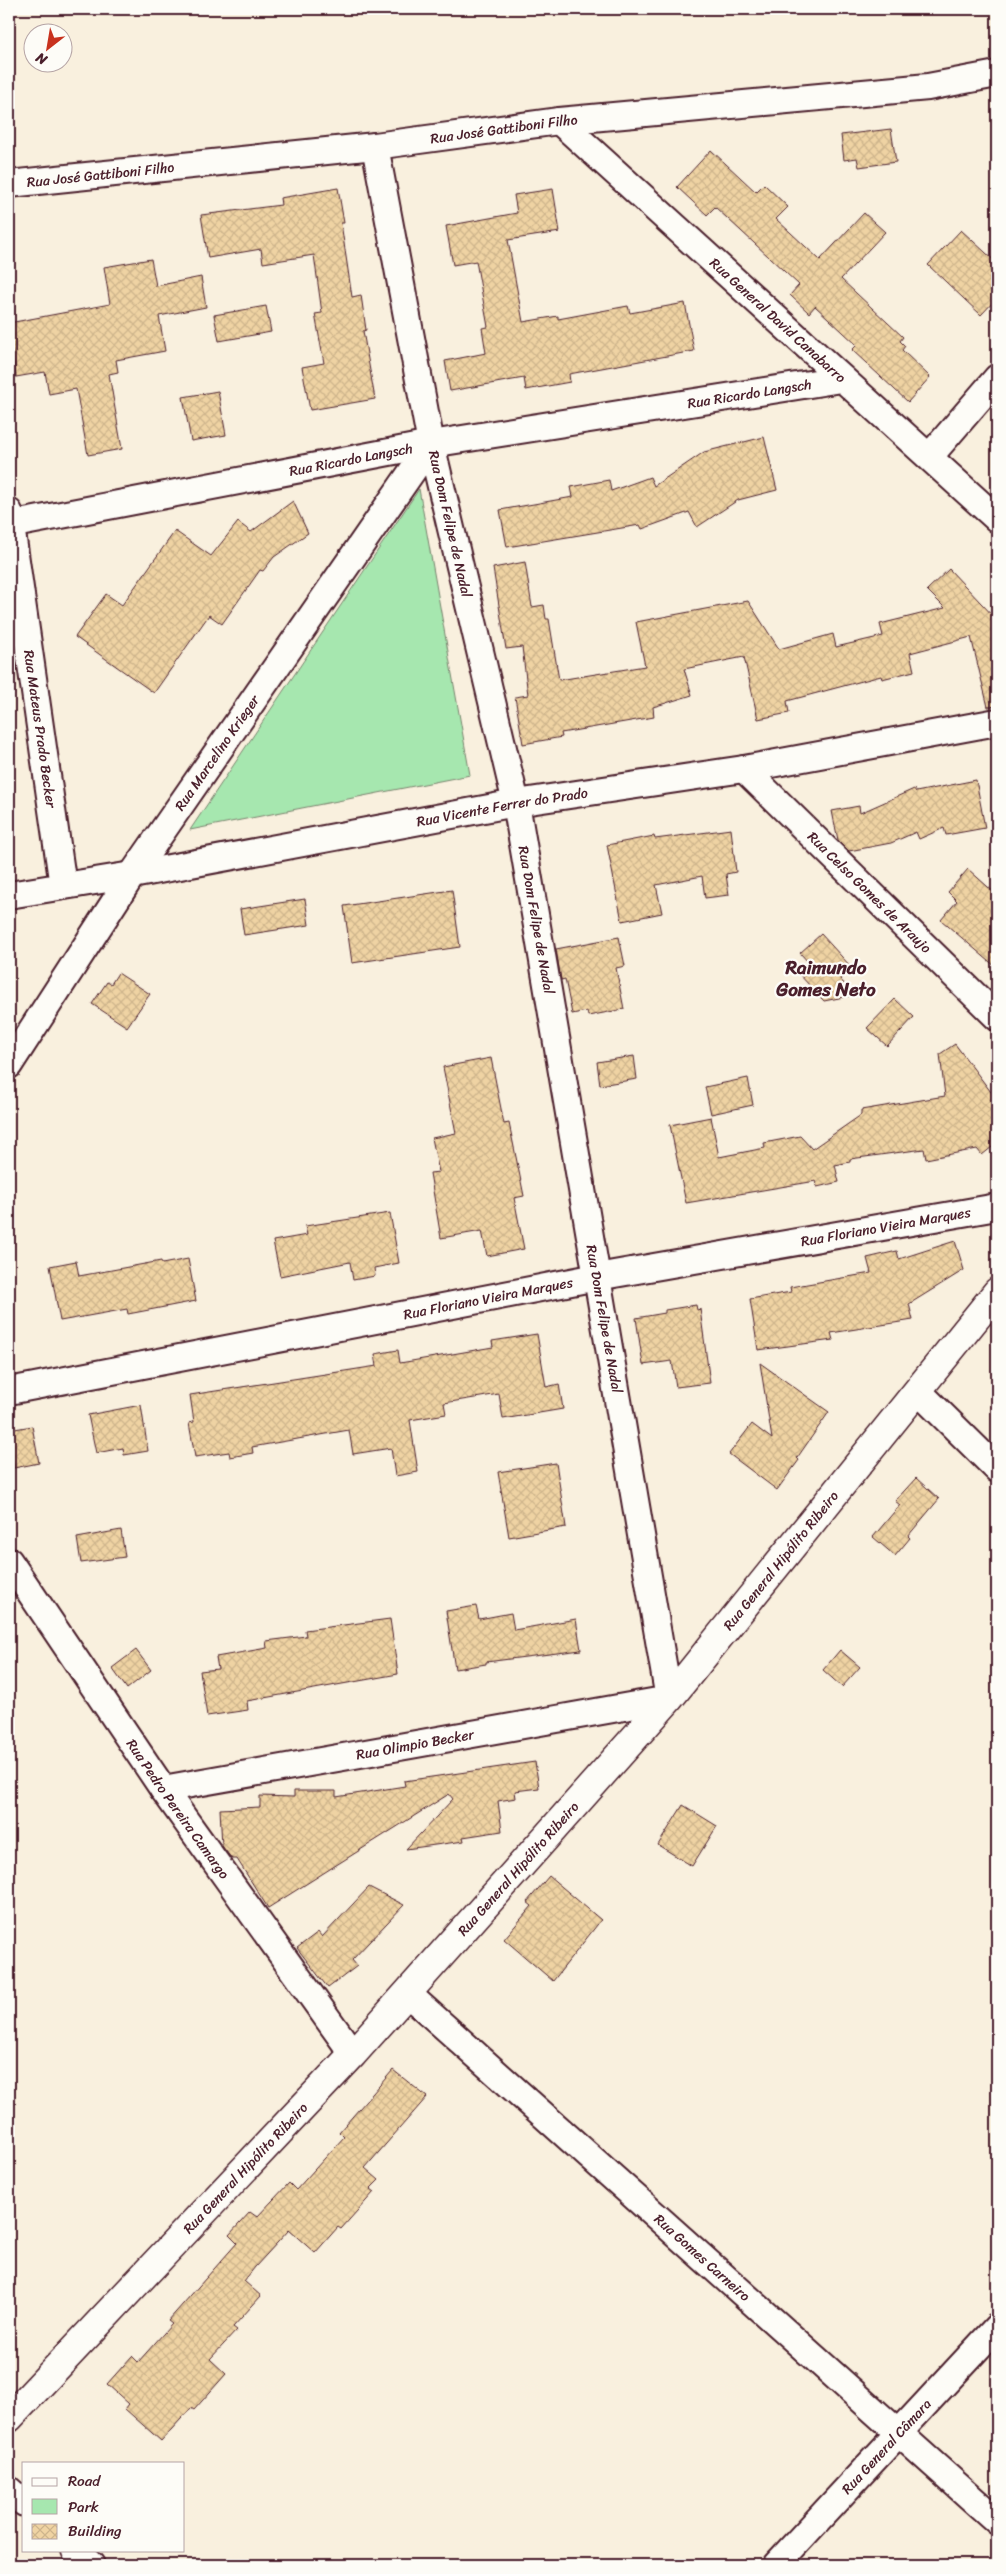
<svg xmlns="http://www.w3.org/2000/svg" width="1006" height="2574" viewBox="0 0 1006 2574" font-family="Sriracha,sans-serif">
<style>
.park{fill:#a6e7af;stroke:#78836d}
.building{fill:url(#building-cross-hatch);stroke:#4a1f2b}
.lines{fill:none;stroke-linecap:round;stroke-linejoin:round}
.minor-casing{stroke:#4a1f2b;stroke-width:30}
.tertiary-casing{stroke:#4a1f2b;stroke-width:31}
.minor{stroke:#fdfcf7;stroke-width:26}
.tertiary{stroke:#fdfcf7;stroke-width:28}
.labels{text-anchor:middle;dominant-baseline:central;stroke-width:4.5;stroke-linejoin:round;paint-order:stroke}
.street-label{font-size:14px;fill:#4a1f2b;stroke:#fdfcf7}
.district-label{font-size:19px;font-weight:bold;fill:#4a1f2b;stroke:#fdfcf7}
</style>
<defs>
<pattern id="building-cross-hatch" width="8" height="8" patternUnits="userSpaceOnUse" patternTransform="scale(1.25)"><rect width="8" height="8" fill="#efd3a3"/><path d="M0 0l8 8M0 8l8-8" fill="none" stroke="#ceb58c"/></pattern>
</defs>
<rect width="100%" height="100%" fill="#f9f0de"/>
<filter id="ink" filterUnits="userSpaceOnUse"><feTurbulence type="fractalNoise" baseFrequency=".02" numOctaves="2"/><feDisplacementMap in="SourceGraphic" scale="10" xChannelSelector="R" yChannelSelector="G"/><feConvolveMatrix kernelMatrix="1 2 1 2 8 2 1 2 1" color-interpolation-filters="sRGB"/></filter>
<g filter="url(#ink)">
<path class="park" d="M419,489L470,775L190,830Z"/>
<path class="building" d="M891,129L896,162L859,167L857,158L844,160L841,135Z
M711,150L756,192L764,184L788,207L776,219L820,260L864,213L885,232L841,279L903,337L900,341L905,346L902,350L930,377L908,402L852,350L857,345L815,306L809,313L790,295L799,285L754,243L715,207L707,215L677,187Z
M338,188L344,223H341L352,297L361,295L366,330L363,331L375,399L310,410L302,367L324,363L315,314L322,313L314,255L263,263L261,249L208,258L201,215L281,205L280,198Z
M553,189L560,232L508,240L523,322L558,316V319L628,306L630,313L685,303L694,351L569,374L570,382L526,390L524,378L450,391L445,361L486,353L482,328L488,327L476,261L453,265L446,226L517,213L514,195Z
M961,230L997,263V298L981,315L928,265Z
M151,259L156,286L201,277L206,307L159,316L165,351L116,360L118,372L109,374L122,449L88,455L76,389L49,394L45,372L16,377L9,323L110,304L104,267Z
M266,306L271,332L219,341L214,315Z
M218,391L226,435L191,441L183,397Z
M764,437L777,490L738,500L697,527L689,512L642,529L640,525L507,547L500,510L573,497L571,487L609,480L611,491L650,477L654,486L704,452Z
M293,501L308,533L274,557L263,571L260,570L222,624L209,615L154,693L75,637L106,594L122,605L175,531L211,556L238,522L251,532Z
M525,562L532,607L544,605L546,619H549L559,680L645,666L636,622L748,601L779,649L833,634L836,647L883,636L880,624L945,608L927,590L949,569L997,620V706L988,707L971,637L910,653L914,671L882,679L881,676L787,701L789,713L758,719L744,657L684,669L692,695L653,707L654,717L561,733L562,737L523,744L515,697L528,695L522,647L506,649L493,568Z
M976,780L985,828L946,835L944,828L919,839L916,832L891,843L849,851L838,840L832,811L859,806L860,813L914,789L916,792Z
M731,829L736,872L726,874L729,895L705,898L702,876L656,885L662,913L622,921L607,845L654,836L655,839Z
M968,869L997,895V968L941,920L957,901L948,892Z
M452,890L460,947L352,963L344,906Z
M305,899L309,925L244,935L240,909Z
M821,934L852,968L840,979L854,995L824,1001L798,973L809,963L800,953Z
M619,937L625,966L616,968L624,1009L588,1016L587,1011L572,1014L565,979L561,980L556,949Z
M118,973L150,994L127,1027L92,1004L107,982L111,984Z
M895,999L914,1017L887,1046L867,1028Z
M955,1044L997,1100V1143L982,1155L977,1149L926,1159L924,1149L850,1159V1162L835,1165L839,1182L817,1187L816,1181L686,1203L670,1125L711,1117L719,1157L765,1148L764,1143L800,1136L812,1149L861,1115V1110L945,1096L940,1054Z
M634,1056L637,1079L600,1085L597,1062Z
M491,1058L504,1124L509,1123L524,1196L514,1198L524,1249L487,1256L482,1231L441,1238L430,1173L439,1172L432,1138L456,1133L443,1067Z
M748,1078L753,1105L711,1114L705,1087Z
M390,1213L399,1263L374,1268L375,1276L353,1280L350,1262L280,1276L273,1241L307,1235L305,1226Z
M955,1241L964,1270L909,1304L913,1320L831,1333L833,1340L758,1350L750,1299L791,1292L790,1287L871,1273L867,1258L897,1251L899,1259Z
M188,1259L196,1301L128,1314L127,1309L60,1321L50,1266L76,1261L79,1276L161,1261L162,1264Z
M696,1305L697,1310L700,1309L710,1383L676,1387L672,1361L643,1365L636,1318L665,1313V1310Z
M537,1334L546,1387L559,1384L563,1409L503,1419L499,1394L444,1403L446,1414L410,1420L418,1472L395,1476L391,1448L353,1454L349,1430L252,1447L253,1453L230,1457L229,1452L195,1457L189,1423L194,1422L190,1395L377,1366L375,1354L398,1350L400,1363L493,1347L492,1341Z
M760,1363L829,1412L797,1458L799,1460L777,1490L729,1454L752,1424L772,1439Z
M141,1405L148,1451L124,1455L123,1448L96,1453L88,1415Z
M32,1426L39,1463L14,1468L9,1430Z
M556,1463L566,1527L509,1537L498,1472Z
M916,1478L939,1499L908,1536L910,1538L895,1556L873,1537L900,1505L895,1501Z
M121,1530L125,1557L81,1563L77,1538Z
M476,1606L479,1619L511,1613L514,1630L576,1619L581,1650L486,1662V1664L455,1669L446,1611Z
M390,1619L398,1674L247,1701L248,1710L207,1716L200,1671L218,1669L216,1657L267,1648L266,1641L306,1636L305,1630Z
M136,1650L151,1670L127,1689L112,1668Z
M840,1650L860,1667L842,1687L823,1670Z
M535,1762L539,1788L515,1791L516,1798L498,1801L502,1831L463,1837L464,1841L406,1849L453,1799L449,1794L268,1908L237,1859H232L222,1846L220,1809L260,1807V1796L294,1797V1791H336V1797L405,1786L404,1781Z
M683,1805L717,1826L692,1866L658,1845Z
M549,1876L601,1920L553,1981L504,1939L532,1906L527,1902Z
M369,1887L404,1905L352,1960L357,1966L328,1988L297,1948L318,1932L322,1937Z
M393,2070L427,2097L365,2168L379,2180L370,2189L374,2192L341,2229L338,2227L315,2253L289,2230L255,2267L244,2281L261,2296L233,2327L237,2330L210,2359L226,2374L194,2410L191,2408L161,2441L125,2409L129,2404L107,2384L132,2356L138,2362L172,2324L168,2321L237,2243L229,2235L250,2212L257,2217L289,2183L296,2190L344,2137L339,2132Z"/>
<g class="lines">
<defs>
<g id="minor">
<path id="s1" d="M559,121L997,519"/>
<path id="s2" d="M9,184L375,146L559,121L928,87L997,74"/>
<path d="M930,456L997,378"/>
<path id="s3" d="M9,512L63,886"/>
<path id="s4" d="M9,525L431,444L841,379"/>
<path id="s5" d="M744,769L997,1017"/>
<path id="s6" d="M9,895L132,875L516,803L744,769L997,722"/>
<path id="s7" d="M9,1065L132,875L431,444"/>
<path id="s8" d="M9,1391L597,1277L997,1207"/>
<path d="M919,1392L997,1469"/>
<path id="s9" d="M9,1561L163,1789L353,2054"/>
<path id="s10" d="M163,1789L669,1699L516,803L431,444L375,146"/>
<path id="s11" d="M408,1994L997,2521"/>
<path d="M9,2490L24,2503"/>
<path d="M75,2550L91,2565"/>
<path id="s12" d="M776,2565L997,2327"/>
</g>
<g id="tertiary">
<path id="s13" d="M9,2418L353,2054L669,1699L997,1292"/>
</g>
</defs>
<use href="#minor" class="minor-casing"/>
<use href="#tertiary" class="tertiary-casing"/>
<use href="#minor" class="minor"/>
<use href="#tertiary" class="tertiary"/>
</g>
</g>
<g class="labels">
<g class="street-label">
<text stroke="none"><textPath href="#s2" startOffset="498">Rua José Gattiboni Filho</textPath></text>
<text stroke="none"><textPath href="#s2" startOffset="92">Rua José Gattiboni Filho</textPath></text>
<text stroke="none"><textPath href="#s1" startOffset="296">Rua General David Canabarro</textPath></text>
<text stroke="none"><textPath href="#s4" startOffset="752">Rua Ricardo Langsch</textPath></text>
<text stroke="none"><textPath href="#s4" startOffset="348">Rua Ricardo Langsch</textPath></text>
<text transform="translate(450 524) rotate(77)">Rua Dom Felipe de Nadal</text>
<text stroke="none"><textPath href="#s3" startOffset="219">Rua Mateus Prado Becker</textPath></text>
<text stroke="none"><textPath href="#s7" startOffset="375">Rua Marcelino Krieger</textPath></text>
<text stroke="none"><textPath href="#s6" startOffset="501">Rua Vicente Ferrer do Prado</textPath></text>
<text stroke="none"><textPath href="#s5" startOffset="176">Rua Celso Gomes de Araujo</textPath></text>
<text transform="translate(536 920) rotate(80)">Rua Dom Felipe de Nadal</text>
<text stroke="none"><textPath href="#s8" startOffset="892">Rua Floriano Vieira Marques</textPath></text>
<text stroke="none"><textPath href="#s8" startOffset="488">Rua Floriano Vieira Marques</textPath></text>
<text transform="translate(604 1319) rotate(80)">Rua Dom Felipe de Nadal</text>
<text stroke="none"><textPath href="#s13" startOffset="1154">Rua General Hipólito Ribeiro</textPath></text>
<text stroke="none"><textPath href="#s10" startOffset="256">Rua Olimpio Becker</textPath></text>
<text stroke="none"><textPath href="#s9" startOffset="300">Rua Pedro Pereira Camargo</textPath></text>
<text stroke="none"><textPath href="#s13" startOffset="749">Rua General Hipólito Ribeiro</textPath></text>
<text stroke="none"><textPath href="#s13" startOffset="344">Rua General Hipólito Ribeiro</textPath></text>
<text stroke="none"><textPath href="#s11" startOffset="395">Rua Gomes Carneiro</textPath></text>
<text stroke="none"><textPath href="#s12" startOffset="162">Rua General Câmara</textPath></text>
</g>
<g class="district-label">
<text x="826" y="967">Raimundo<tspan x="826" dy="22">Gomes Neto</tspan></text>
</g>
</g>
<rect width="1006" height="2574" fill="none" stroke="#fdfcf7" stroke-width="30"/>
<rect x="15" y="15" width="976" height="2544" fill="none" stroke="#4a1f2b" stroke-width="2" filter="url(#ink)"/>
<rect x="22" y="2462" width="162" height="90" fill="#fdfcf7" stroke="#b5a4a5"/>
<rect x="32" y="2478" width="25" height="8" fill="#fdfcf7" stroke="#b5a4a5"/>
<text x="68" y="2486" font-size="15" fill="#4a1f2b">Road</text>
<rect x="32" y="2499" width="25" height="15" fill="#a6e7af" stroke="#b5a4a5"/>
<text x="68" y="2512" font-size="15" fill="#4a1f2b">Park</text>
<rect x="32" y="2524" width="25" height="15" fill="url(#building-cross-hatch)" stroke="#b5a4a5"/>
<text x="68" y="2536" font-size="15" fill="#4a1f2b">Building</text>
<g transform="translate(48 48) rotate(211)"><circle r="24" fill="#fdfcf7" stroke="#b5a4a5"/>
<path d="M0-4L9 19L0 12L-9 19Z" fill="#c8321e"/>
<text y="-8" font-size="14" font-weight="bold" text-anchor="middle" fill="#4a1f2b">N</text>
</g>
</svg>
